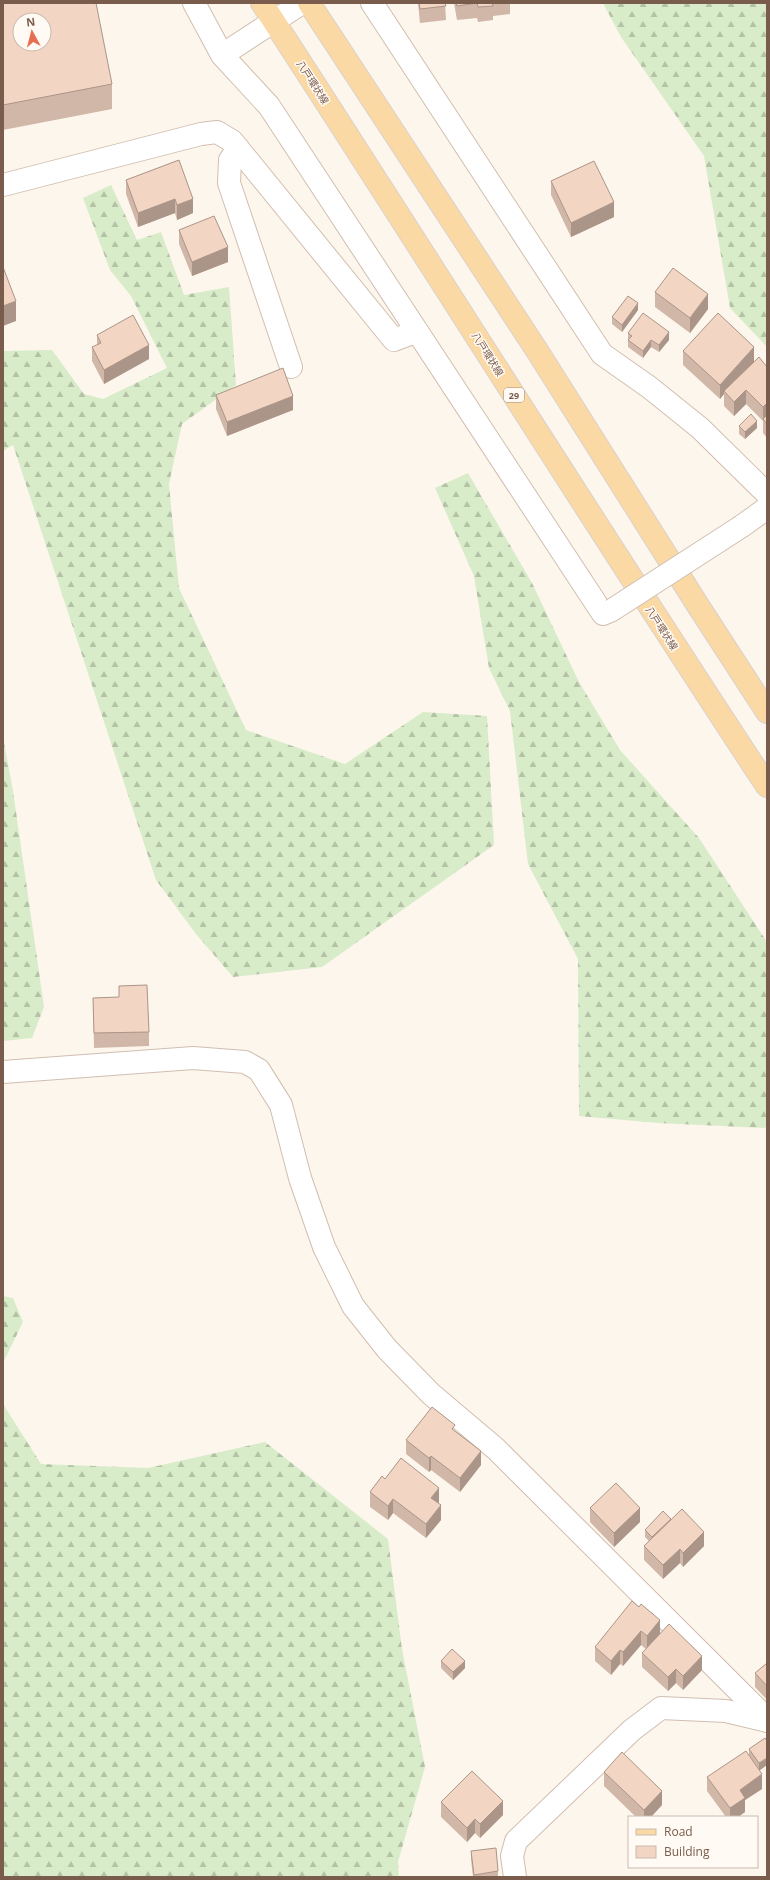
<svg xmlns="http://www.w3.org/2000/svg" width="770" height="1880" viewBox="0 0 770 1880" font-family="'Open Sans','Noto Sans JP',sans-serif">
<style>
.forest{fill:url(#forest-firs)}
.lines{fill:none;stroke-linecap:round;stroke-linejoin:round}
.minor-casing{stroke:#d1beb0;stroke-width:24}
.major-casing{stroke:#dad1cd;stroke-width:24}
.minor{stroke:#fff;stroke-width:22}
.major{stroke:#fbd9a5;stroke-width:22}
.minor-bridge-casing{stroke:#d1beb0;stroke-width:24;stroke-linecap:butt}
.minor-bridge{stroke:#fff;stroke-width:22}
.wall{fill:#d1b7a8}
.shaded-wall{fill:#aa9588}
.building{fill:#f3d5c3;stroke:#aa9588;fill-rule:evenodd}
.labels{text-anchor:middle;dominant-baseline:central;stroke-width:3;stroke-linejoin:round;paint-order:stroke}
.shield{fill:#fffaf3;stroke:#a28b7f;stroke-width:1}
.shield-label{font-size:9px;font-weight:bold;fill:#7a5c4d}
.street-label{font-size:10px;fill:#7a5c4d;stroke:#fffaf3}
</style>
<defs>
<pattern id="forest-firs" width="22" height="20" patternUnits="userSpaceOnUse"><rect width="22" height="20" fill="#d8ecc9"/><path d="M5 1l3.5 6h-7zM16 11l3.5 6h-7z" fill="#b4c2a5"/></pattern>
</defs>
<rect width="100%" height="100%" fill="#fdf6ec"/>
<path class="forest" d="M603,3H767V347L730,308L704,156L621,37Z
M111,185L137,240L161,232L184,295L229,287L236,385L182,424L169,484L179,588L246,730L345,764L423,712L487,716L494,845L322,967L233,977L196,934L156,880L13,445L3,451V351L52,350L84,394L103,399L167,368L131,296L110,270L83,198Z
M468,473L532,583L579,682L620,750L699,838L767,942V1127L764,1128L658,1123L579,1116L578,959L528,864L510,711L489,668L474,576L435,488Z
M3,737L13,791L44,1007L32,1038L3,1041Z
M3,1296L13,1298L23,1322L3,1363Z
M3,1404L41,1464L148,1468L265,1442L388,1539L402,1649L425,1767L398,1862L399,1877H3Z"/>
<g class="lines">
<defs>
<path id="minor" d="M194,3L222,55L269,106L603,614L612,610
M372,3L602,354L649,387L700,428L767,494
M222,55L302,3
M238,148L230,160L229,183L291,367
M3,185L201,134L217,132L232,141L394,340L415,332
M742,526L767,508
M3,1072L193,1058L245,1062L259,1070L281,1105L300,1178L324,1247L353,1306L387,1349L431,1394L496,1449L767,1719
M515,1877L512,1856L516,1841L632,1730L661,1708L726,1711L767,1721"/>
<path id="major" d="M262,3C431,263 596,527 767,786
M309,3L536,349L697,604L767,712"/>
</defs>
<use href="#minor" class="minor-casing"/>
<use href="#major" class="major-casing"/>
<use href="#minor" class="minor"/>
<use href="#major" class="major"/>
<defs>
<path id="minor-bridge" d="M612,610L742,526"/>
</defs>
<use href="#minor-bridge" class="minor-bridge-casing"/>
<use href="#minor-bridge" class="minor-bridge"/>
</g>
<path class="wall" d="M3,3L112,84V109L3,130Z
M418,3H445L446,20L420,23Z
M454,3H510V14L493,16V20L478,22L477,18L457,20Z
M179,160L193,213L177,220L175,213L138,227L126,194V180Z
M551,181L614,217L571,237L551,195Z
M179,230L228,262L192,276L179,244Z
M655,292L708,309L690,333L655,307Z
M638,310L622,332L612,324V317Z
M628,333L669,340L659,352L651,347L643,358L628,347Z
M97,335L149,359L104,384L92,361V347L97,345Z
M683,351L754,362L767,367V438L763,433V421L746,404L734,416L724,406V394L720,399L683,365Z
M216,395L293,410L227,436L216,409Z
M739,426L757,428L745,439L739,434Z
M93,998L149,1032V1046L94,1048Z
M455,1431L481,1465L460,1492L431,1470L429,1472L406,1454V1440Z
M385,1479L439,1502L438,1503L441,1520L426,1538L393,1513L388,1520L370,1507V1492Z
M590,1508L640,1522L614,1547L590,1522Z
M671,1520L704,1546L683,1567L680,1563L663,1579L644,1560V1546L649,1541L645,1537V1530Z
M639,1607L660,1633L702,1670L683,1690L676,1683L668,1691L642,1667V1653L646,1649L641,1645L623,1666L620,1664L611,1675L595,1661V1647Z
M441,1661L465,1668L453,1680L441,1668Z
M767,1663V1700L755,1687V1673Z
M765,1738L759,1770L762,1789L745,1800V1812L738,1817H726L707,1791V1777L749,1756V1749Z
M604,1772L662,1805L651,1817H636L604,1786Z
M441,1802L503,1815L480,1838L475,1833L467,1842L441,1817Z
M471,1851L498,1871V1877H473L471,1859Z"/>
<path class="shaded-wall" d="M175,199V213L138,227V213Z
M193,199V213L177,220V205Z
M614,202V217L571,237V223Z
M228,247V262L192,276V262Z
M708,294V309L690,333V318Z
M16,301V321L3,326V306Z
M638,303V310L622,332V325Z
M669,332V340L659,352V345Z
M651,340V347L643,358V351Z
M149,345V359L104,384V370Z
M754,347V362L724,391V394L720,399V385Z
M746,390V404L734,416V402Z
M293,396V410L227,436V422Z
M767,403V417L763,419V407Z
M757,421V428L745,439V432Z
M481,1451V1465L460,1492V1478Z
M431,1456V1470L429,1472V1458Z
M439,1488V1502L431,1512V1498Z
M393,1499V1513L388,1520V1506Z
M441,1505V1520L426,1538V1524Z
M640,1508V1522L614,1547V1533Z
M671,1519V1526L652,1544V1537Z
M704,1532V1546L683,1567V1553Z
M680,1549V1563L663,1579V1565Z
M660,1620V1634L647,1650V1636Z
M641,1631V1645L623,1666V1652Z
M620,1650V1664L611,1675V1661Z
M702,1656V1670L683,1690V1676Z
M465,1661V1668L453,1680V1672Z
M676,1669V1683L668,1691V1677Z
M767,1758V1765L759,1771V1763Z
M762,1774V1789L745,1800V1812L738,1817H730V1808L740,1790Z
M662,1791V1805L651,1817H644V1810Z
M503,1801V1815L480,1838V1824Z
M475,1819V1833L467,1842V1828Z"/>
<path class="building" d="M3,3H96L112,84L3,105ZM20,20H44V44H20Z
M419,3H445L446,6L420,9Z
M456,3H492L493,6L478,7L477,3L457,6Z
M179,160L193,199L177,205L175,199L138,213L126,180Z
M594,161L614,202L571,223L551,181Z
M214,216L228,247L192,262L179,230Z
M3,267L16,301L3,306Z
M673,268L708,294L690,318L655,292Z
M628,296L638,303L622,325L612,317Z
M643,313L669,332L659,345L651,340L643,351L628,340L632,336L628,333Z
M718,313L754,347L720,385L683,351Z
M133,315L149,345L104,370L92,347L101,343L97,335Z
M759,357L767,367V403L763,407L746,390L734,402L724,391Z
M283,368L293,396L227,422L216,395Z
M751,414L757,421L745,432L739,426Z
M767,415V424L763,419Z
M147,985L149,1032L94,1033L93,998L119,997V986Z
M432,1407L455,1425L452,1429L481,1451L460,1478L431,1456L429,1458L406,1440Z
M401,1458L439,1488L431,1498L441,1505L426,1524L393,1499L388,1506L370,1492L382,1476L385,1479Z
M616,1483L640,1508L614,1533L590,1508Z
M682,1509L704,1532L683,1553L680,1549L663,1565L644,1546Z
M663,1511L671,1519L652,1537L645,1530Z
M632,1601L639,1607L641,1604L660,1620L647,1636L641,1631L623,1652L620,1650L611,1661L595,1647Z
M669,1624L702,1656L683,1676L676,1669L668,1677L642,1653Z
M452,1649L465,1661L453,1672L441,1661Z
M767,1663V1686L755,1673Z
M765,1738L767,1741V1758L759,1763L749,1749Z
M746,1751L762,1774L740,1790L745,1798L730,1808L707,1777Z
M622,1752L662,1791L644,1810L604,1772Z
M472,1771L503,1801L480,1824L475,1819L467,1828L441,1802Z
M496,1848L498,1871L474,1875L471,1851Z"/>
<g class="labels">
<rect class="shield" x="504" y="388" width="20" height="14" rx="3"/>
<g class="shield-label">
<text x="514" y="395">29</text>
</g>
<g class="street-label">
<text transform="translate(313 82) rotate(57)">八戸環状線</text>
<text transform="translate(488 354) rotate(58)">八戸環状線</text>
<text transform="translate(662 628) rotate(57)">八戸環状線</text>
</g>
</g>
<rect width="770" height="1880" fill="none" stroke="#7a5c4d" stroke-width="8"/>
<rect x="628" y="1816" width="130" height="52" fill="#fffaf3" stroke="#cabbb1"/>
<rect x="636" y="1829" width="20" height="6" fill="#fbd9a5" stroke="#cabbb1"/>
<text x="664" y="1836" font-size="12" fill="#7a5c4d">Road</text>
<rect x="636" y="1846" width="20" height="12" fill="#f3d5c3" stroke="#cabbb1"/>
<text x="664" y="1856" font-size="12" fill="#7a5c4d">Building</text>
<g transform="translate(32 32) rotate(353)"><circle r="19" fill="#fffaf3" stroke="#cabbb1"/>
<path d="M0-3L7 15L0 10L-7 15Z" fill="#e76f51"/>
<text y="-6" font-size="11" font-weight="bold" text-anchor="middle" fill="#7a5c4d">N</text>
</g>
</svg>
